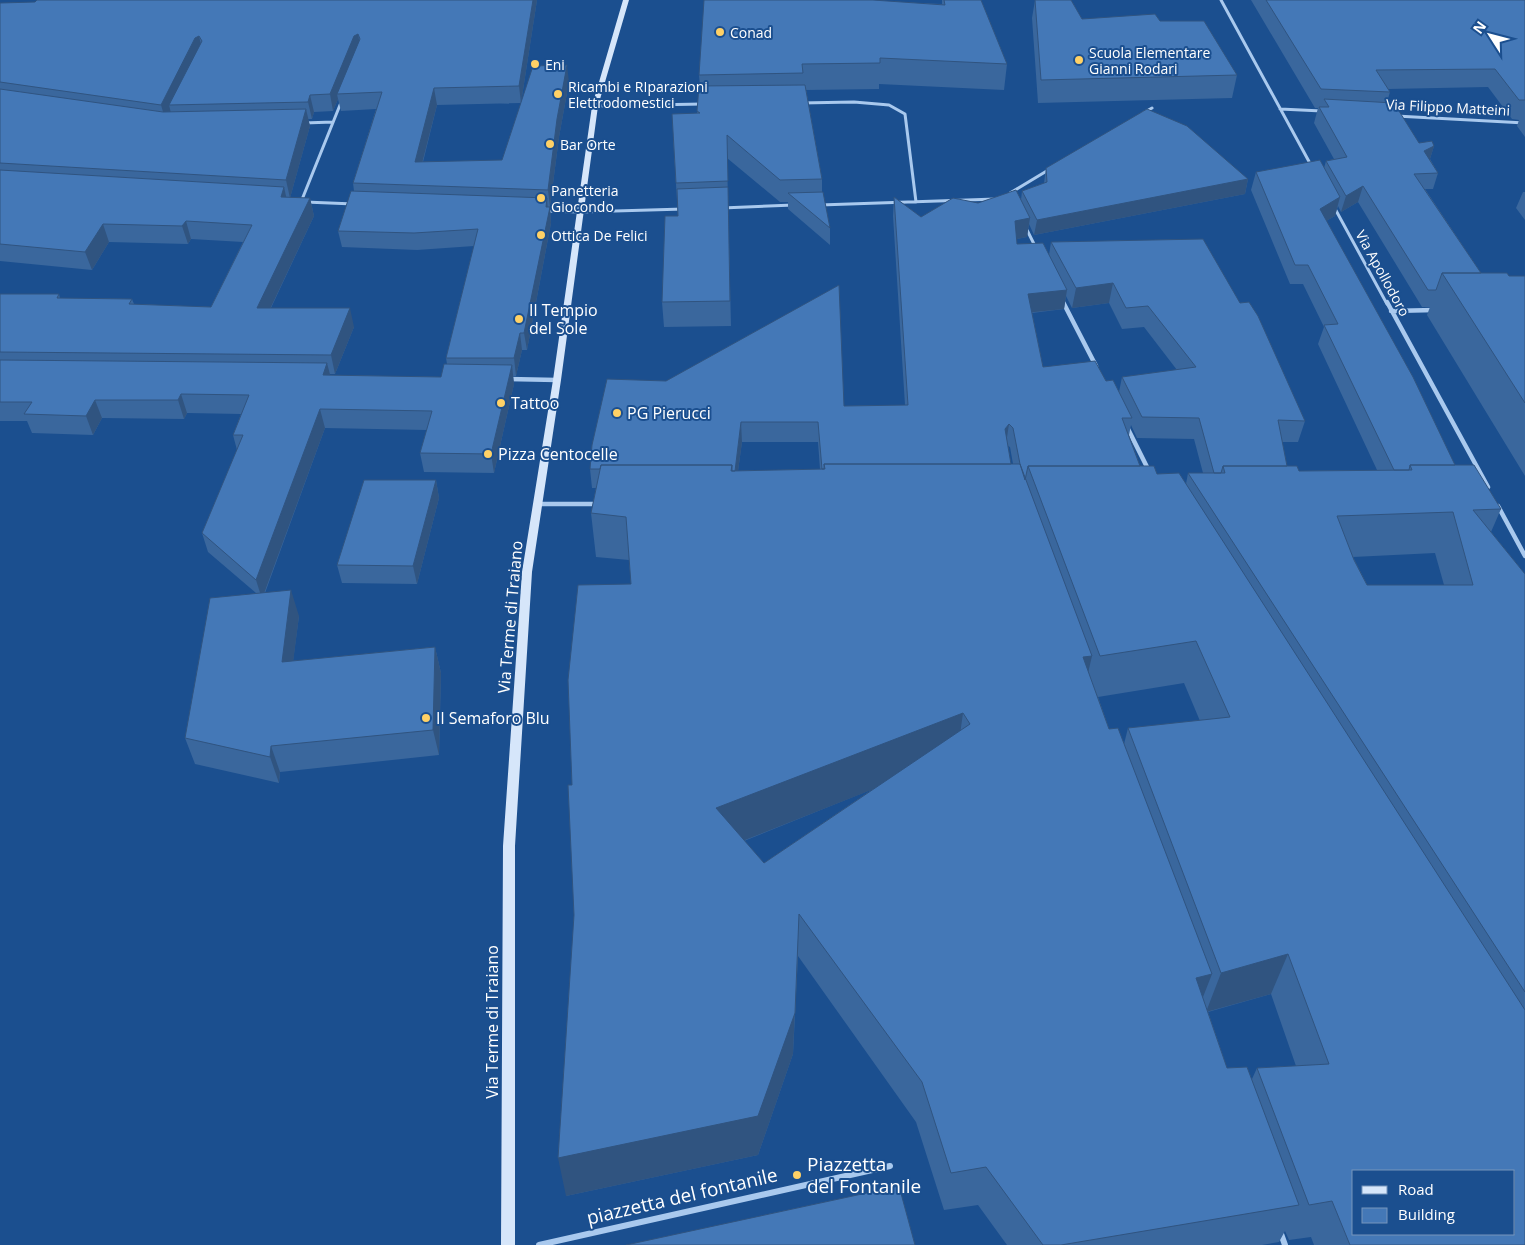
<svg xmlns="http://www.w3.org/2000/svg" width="1525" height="1245" viewBox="0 0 1525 1245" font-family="'Open Sans',sans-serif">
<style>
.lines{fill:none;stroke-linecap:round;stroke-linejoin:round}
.minor-far2{stroke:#a9c9ee;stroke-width:3}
.minor-far1{stroke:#a9c9ee;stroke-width:4.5}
.minor{stroke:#a9c9ee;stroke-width:6}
.secondary{fill:#d6e6fa;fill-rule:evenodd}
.wall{fill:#3a679d;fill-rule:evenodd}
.shaded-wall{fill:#305480}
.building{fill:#4478b7;stroke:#305480;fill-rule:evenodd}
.poi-dot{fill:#ffd166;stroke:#1b4f8f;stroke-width:2}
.labels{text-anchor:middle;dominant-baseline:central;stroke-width:4;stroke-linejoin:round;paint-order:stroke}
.far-poi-label{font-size:14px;fill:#fff;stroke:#1b4f8f;text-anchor:start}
.far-street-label{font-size:14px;fill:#fff;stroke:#1b4f8f}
.poi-label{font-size:16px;fill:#fff;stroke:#1b4f8f;text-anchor:start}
.street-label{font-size:16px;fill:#fff;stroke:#1b4f8f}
.near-poi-label{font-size:19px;fill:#fff;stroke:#1b4f8f;text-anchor:start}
.near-street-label{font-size:19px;fill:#fff;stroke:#1b4f8f}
</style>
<rect width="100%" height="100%" fill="#1b4f8f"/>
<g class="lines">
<path class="minor-far2" d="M1221,0L1312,167
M801,103L854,102L889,105L905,114L916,202
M595,106L703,104
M1280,109L1322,111
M1143,113L1152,108
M1396,116L1525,123
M304,123L333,122
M1010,193L1050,169
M301,202L342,100
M305,202L354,204
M820,205L996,199
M1333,205L1387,304
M722,208L794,205
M545,211L580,212L684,209
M1025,226L1037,250
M1062,300L1064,304"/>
<path class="minor-far1" d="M1063,302L1096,366
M1387,302L1488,487
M1391,311L1435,310
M508,379L557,380
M1127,427L1149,471
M539,504H598
M1498,506L1525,556"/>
<path class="minor" d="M1280,1231L1285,1245
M539,1245L890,1166"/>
<path class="secondary" d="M623,0H629L598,106L561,380L532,572L515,846V1245H501L503,846L522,572L553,380L592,106Z"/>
</g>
<path class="wall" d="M537,0L521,103L437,105L423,162L502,160L569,82L559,137L550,207L551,223L527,350H522L516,376H513L514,384L494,473L424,472L420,453L427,430L325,428L265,593L299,616L293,661L435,647L441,673L439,755L280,772L279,783L195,764L185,738L256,593L208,552L202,533L237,450L233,435L241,414L187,413L184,419L102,418L93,435L32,433L27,421H0V294H59L60,298L132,299L134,304L211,307L243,242L191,239L188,244L109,242L92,270L0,261V3ZM338,99L341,111L376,109L353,183L354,191L338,231L342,247L417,250L474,246L446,358L447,364L441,377L330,375V374H335L354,327L271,308L314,216L310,198H290L310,126L308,119H312L314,112L333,111Z
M942,0H981L1007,64L1004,90L879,84V89L806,90L822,179V192L830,228V245L788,209V202H780L727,158L731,326L664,327L662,302L678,216L673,136L697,113L699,86H700L699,75L873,1L942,4Z
M1035,0H1071L1082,19L1160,21L1237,75L1232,98L1038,103L1032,18Z
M1251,0H1525V137L1517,126L1519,120L1512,119L1488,87L1388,89L1390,92L1387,102L1419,143L1434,146L1430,159L1438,173L1433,189H1425L1481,273L1509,276H1525V476L1427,315L1430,307H1422L1358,202L1341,212L1338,206L1335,216L1326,221L1455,465L1501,509L1491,532L1525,574V1245H1314L1311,1237L1289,1240L1285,1231L1279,1242L1262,1245H1007L978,1205L944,1210L916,1122L798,956L793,1054L758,1155L566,1196L574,915L572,785L631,584L629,560L596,557L591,513L596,488H592L590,469L592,445L844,406L905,405L893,216L894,197L921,217L978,203L1021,200L1022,191L1044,183L1046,168L1248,179L1245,194L1034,235L1029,224L1027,237L1017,239V244L1049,255L1051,242L1203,239L1305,421L1298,442H1282L1287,466L1299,471L1377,470L1318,344L1324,327L1303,284H1290L1251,190L1256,172L1324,168L1326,161L1334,159L1314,123L1318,108H1315ZM1066,296L1072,308L1109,303L1122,329L1144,327L1177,370L1122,377L1119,392L1106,381L1043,367L1032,313L1064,309ZM1131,425L1137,438L1194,439L1203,473H1188L1186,484L1157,474L1140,466L1129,435ZM742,442H818L820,469L738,471ZM1008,446L1010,447L1013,464H1011ZM1435,553L1444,585H1367L1353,557ZM1184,683L1200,721L1128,728L1124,744L1109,729L1098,697ZM873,789L764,863L744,841L838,803ZM1271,994L1296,1066L1257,1068L1252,1079L1227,1068L1208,1012Z
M1523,192H1525V220L1516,208Z
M436,480L439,498L417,584L342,583L337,565Z"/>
<path class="shaded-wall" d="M533,0H537L521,103L519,86Z
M358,34L361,51L337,94L338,99L333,111L330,94L354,36Z
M199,36L203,53L169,105L171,113L166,122L161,105L195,38Z
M567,65L569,82L559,137L550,207L551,223L527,350L524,333L547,198L548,212L550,207L548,190L557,119Z
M434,88L437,105L418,179L415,162Z
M310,95L314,112L312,119L308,102Z
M306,109L310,126L290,198L286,180Z
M1434,146L1429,162L1424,151Z
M1248,179L1245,194L1034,235L1037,220Z
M1363,186L1358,202L1341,212L1346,196Z
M284,187L288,205L281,197Z
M1340,197L1335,216L1314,228L1320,209Z
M310,198L314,216L262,326L257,308Z
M1030,218L1027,237L1012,240L1015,221Z
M186,221L191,239L188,244L182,226Z
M103,224L109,242L92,270L85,252Z
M1113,283L1109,303L1072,308L1076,288Z
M1067,290L1064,309L1025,313L1028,294Z
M350,308L354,327L335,374L331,355Z
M520,333L522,350L516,376L514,358Z
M327,363L332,382L323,375Z
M512,365L514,384L494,473L491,454Z
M181,394L187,413L184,419L178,400Z
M95,400L102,418L93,435L86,416Z
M320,409L325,428L262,599L256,580Z
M741,422L742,442L734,500V480Z
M1009,424L1006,444L1005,429Z
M436,480L439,498L417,584L413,566Z
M291,590L299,616L290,687L282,662Z
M435,647L441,673L439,755L433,730Z
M1092,656L1082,699L1083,657Z
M963,713L957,756L717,851L716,808Z
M271,746L280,772L279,783L270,757Z
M799,914L793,1054L758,1155L566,1196L558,1158Z
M1288,954L1271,994L1206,1012L1221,973Z
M1212,974L1196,1015V978Z"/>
<path class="building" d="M37,0H533L519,86L434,88L415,162L502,160L533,66L567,65L557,119L548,190L353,183L382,92L337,94L360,39L358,34L354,36L330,94L310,95L308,102L169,105L202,41L199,36L195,38L161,105L0,82V3L35,2Z
M704,0H873L945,5L944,0H981L1007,64L880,58V63L802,64L803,73L699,75Z
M1035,0H1071L1082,19L1155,14L1160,21H1204L1237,75L1041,80Z
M1266,0H1525V100H1519L1495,69L1376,70L1390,92L1321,89Z
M805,85L822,179L780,180L727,135L728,181L676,183L672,114L700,113L697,111L699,86Z
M0,89L163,112L306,109L286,180L0,163Z
M1324,99L1394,103L1419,143L1432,141L1434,146L1424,151L1438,173L1414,174L1481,273H1442L1436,290H1428L1363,186L1346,196L1326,161L1347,157L1319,107H1329Z
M1147,109L1187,126L1248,179L1037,220L1022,191L1047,182L1046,168Z
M1320,160L1340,197L1320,209L1413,377L1455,465H1410L1409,470H1394L1324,325L1338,324L1308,265H1295L1256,172Z
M0,170L284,187L281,197L310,198L257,308H350L331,355L0,352V294H59L57,298L132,299L129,304L211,307L252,225L186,221L182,226L103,224L85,252L0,244Z
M728,187L730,301L662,302L665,216H678L677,189Z
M1016,190L1030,218L1015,221L1017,244L1043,243L1067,290L1028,294L1043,367L1095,361L1106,381L1113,380L1132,418H1122L1140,466H1028L1025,480L1020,464L1013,428L1009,424L1005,429L1011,464H824V469H822L818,422H741L735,471H732V465H601L600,469H590L592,445L607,379L666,381L839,285L844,406L908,405L894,197L921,217L953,198L978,203Z
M351,191L547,198L546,207H550L524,333H520L514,358H446L478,229L414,233L338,231Z
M823,192L830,228L788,193Z
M1203,239L1240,303L1249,302L1258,316L1305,421L1278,420L1287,466H1223L1221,473H1214L1199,418L1142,417L1122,377L1196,367L1148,306L1126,308L1113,283L1076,288L1051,242Z
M1442,273H1507L1509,276H1525V403Z
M0,360L327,363L323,375L441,377L444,364L512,365L491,454L420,453L432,411L320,409L256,580L202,533L243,435H233L249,395L181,394L178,400H95L86,416L24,414L32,402H0Z
M824,464H1020L1092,656L1083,657L1109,729L1118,728L1212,974L1196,978L1227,1068L1247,1067L1299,1205L1061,1245H1043L986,1167L951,1173L922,1082L799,914L795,1013L758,1116L558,1158L574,915L568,785H572L568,680L578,585L631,584L626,517L591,513L601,465H732L731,471L825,469ZM963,713L970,724L764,863L716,808Z
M1410,465H1474L1501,509L1473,510L1525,574V992L1188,473H1225L1223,466H1297L1299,471L1412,470ZM1453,512L1473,585H1367L1354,560L1337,516Z
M1028,466H1154L1157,474L1179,473L1525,1010V1245H1350L1332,1201L1309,1205L1257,1068L1329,1064L1288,954L1221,973L1128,728L1230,717L1196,641L1100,656ZM1354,1171H1514V1234H1354Z
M364,480H436L413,566L337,565Z
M291,590L282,662L435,647L433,730L271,746L270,757L185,738L210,598Z
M899,1186L915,1245H626Z"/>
<g class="poi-dot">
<circle cx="720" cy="32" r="5"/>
<circle cx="1079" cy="60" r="5"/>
<circle cx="535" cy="64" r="5"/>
<circle cx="558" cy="94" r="5"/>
<circle cx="550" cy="144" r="5"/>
<circle cx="541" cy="198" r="5"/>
<circle cx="541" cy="235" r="5"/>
<circle cx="519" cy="319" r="5"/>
<circle cx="501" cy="403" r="5"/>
<circle cx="617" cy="413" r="5"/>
<circle cx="488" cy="454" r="5"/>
<circle cx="426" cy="718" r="5"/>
<circle cx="797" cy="1175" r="5"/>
</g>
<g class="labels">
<g class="far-poi-label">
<text x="730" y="32">Conad</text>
<text x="1089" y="52">Scuola Elementare<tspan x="1089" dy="16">Gianni Rodari</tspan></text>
<text x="545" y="64">Eni</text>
<text x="568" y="86">Ricambi e RIparazioni<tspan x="568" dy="16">Elettrodomestici</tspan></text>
<text x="560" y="144">Bar Orte</text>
<text x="551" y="190">Panetteria<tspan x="551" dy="16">Giocondo</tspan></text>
<text x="551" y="235">Ottica De Felici</text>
</g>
<g class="far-street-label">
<text transform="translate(1448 107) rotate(3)">Via Filippo Matteini</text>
<text transform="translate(1383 273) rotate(61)">Via Apollodoro</text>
</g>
<g class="poi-label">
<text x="529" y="310">Il Tempio<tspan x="529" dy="18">del Sole</tspan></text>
<text x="511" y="403">Tattoo</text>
<text x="627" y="413">PG Pierucci</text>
<text x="498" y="454">Pizza Centocelle</text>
<text x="436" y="718">Il Semaforo Blu</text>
</g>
<g class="street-label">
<text transform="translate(510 617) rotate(-85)">Via Terme di Traiano</text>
<text transform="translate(492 1022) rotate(-90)">Via Terme di Traiano</text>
</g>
<g class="near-poi-label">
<text x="807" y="1164">Piazzetta<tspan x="807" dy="22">del Fontanile</tspan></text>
</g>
<g class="near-street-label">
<text transform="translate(682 1196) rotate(-13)">piazzetta del fontanile</text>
</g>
</g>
<rect x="1352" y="1170" width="162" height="65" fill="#1b4f8f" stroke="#7695bc"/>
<rect x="1362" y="1186" width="25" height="8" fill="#d6e6fa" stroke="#7695bc"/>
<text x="1398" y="1195" font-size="15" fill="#ffffff">Road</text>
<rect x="1362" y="1208" width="25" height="15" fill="#4478b7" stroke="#7695bc"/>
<text x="1398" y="1220" font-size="15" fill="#ffffff">Building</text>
<g transform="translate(1490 35) rotate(306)" stroke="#1b4f8f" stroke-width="4" paint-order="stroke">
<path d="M0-4L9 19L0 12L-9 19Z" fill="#ffffff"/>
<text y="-8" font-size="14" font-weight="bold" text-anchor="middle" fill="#ffffff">N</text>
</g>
</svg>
